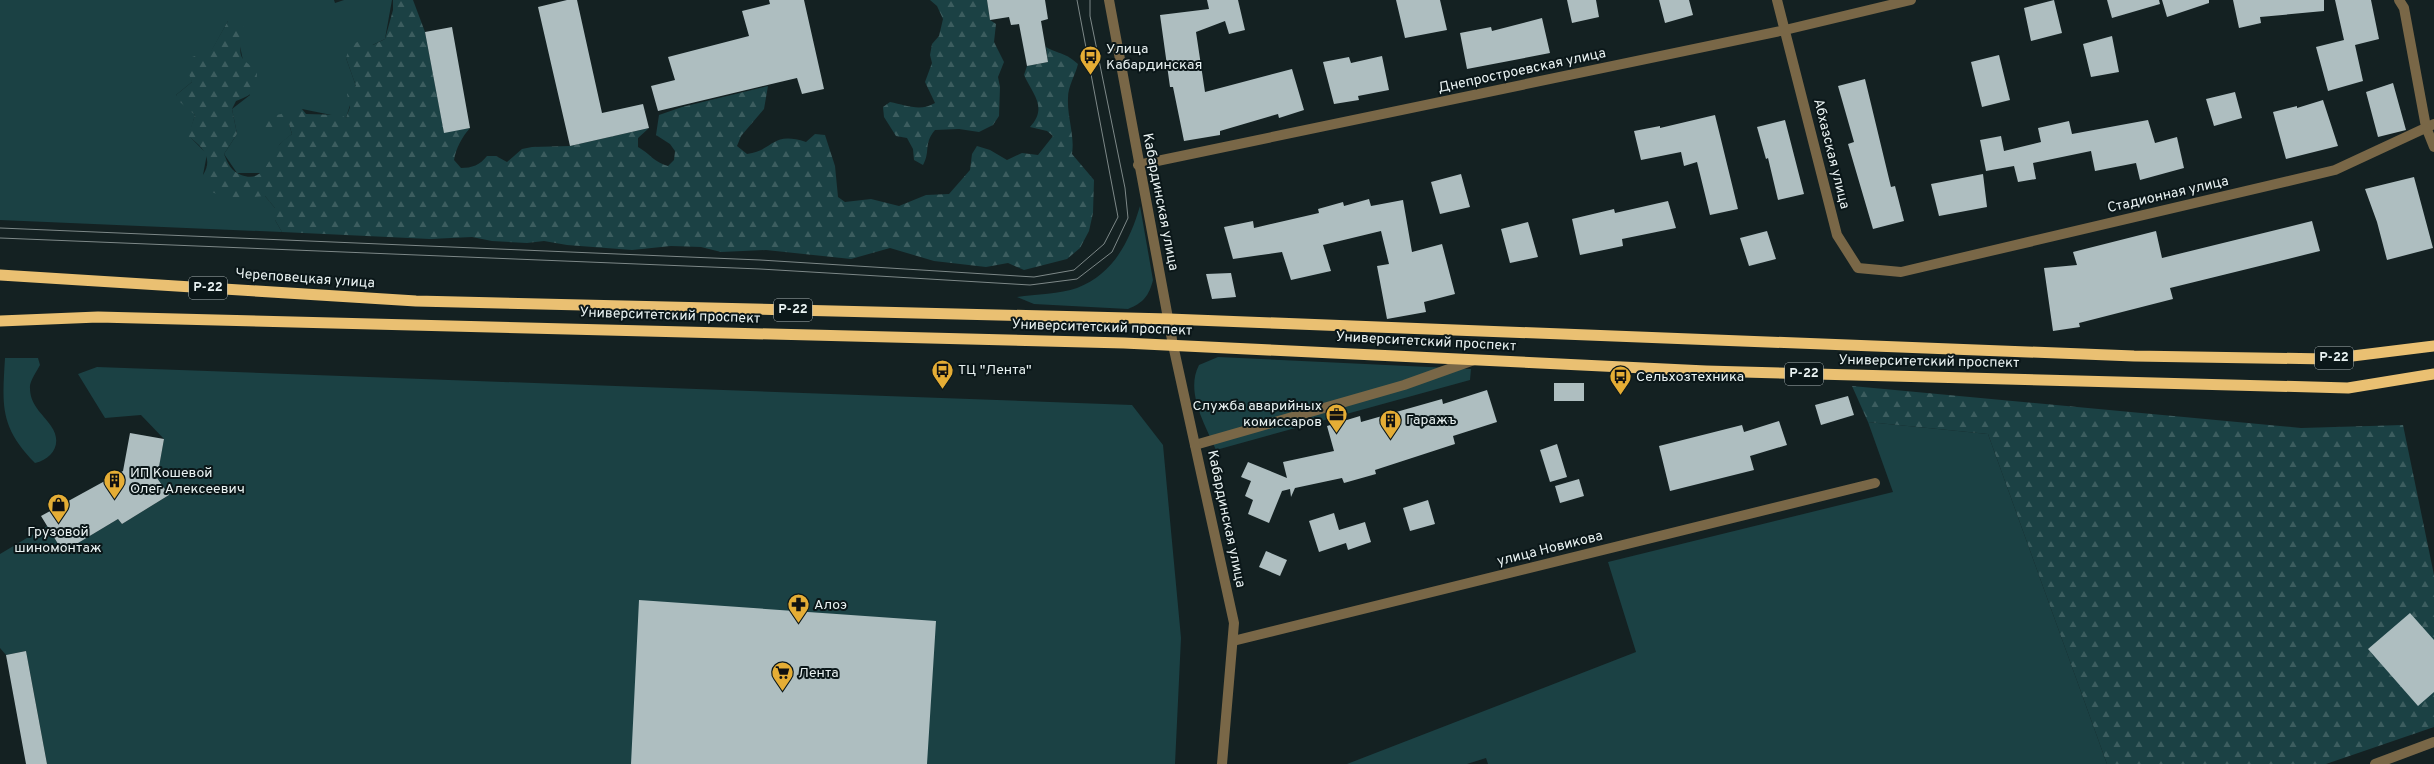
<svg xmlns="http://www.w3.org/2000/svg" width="2434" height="764" viewBox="0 0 2434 764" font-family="Overpass,sans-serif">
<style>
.grass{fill:#1b4144}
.forest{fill:url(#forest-firs)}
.building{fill:#aebec0}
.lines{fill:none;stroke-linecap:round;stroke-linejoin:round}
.minor{stroke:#796747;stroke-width:10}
.tertiary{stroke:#796747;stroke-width:10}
.trunk{stroke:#eac072;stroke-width:11}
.tram{stroke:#7d8888;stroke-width:1}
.labels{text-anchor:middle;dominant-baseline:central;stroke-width:4;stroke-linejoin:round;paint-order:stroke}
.shield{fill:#0b1719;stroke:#a6b0b1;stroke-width:1}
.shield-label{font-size:13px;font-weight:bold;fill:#e9f2f2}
.poi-label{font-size:14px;fill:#e9f2f2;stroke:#0b1719;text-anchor:start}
.street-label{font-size:14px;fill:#e9f2f2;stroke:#0b1719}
</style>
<defs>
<pattern id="forest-firs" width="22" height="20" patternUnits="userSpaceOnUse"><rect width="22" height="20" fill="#1b4144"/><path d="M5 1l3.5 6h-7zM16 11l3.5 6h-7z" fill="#3c5d5f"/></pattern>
</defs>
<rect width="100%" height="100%" fill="#142122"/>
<path class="grass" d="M0,0H334L335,3L344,0H392L385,39L346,58L356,86L346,118L302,109L289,124L292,134L280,144L263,173H237L224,154L237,134L232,109L250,95L240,46L228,21L211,52L189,59L192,82L176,95L195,115L189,136L207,154L203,175L265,196L275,208V220L282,232L0,220Z
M1140,206L1153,280C1149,296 1143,303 1128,309L1034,304L1017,297C1036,294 1060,294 1077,288C1114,274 1130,240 1140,206Z
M1218,357L1471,369L1470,380L1216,450C1205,424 1185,392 1199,365Z
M5,358H38L40,365C37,371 29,382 30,388C30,405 42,413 51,426C63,443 53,459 35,463C0,427 2,407 5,358Z
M97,367L1132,405L1163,445L1181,638L1175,764H47L26,651L6,655L0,648V554L47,526L63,552L118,519L122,524L169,495L157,478L164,439L141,415L105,418L78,374Z
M1868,422L1988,434L2107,764H1488L1486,758L1467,764H1347L1636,652L1608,562L1893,492Z"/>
<path class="forest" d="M393,0H413L425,32L444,132L470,128C462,137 456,148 454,160L461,168C472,168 480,165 487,156H496L507,162L522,149L532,147L570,146L649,128L638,138V147C649,153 655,163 668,166L674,160L675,151L670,144L656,135L659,115L682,107L768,86L764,109L741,136L737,146L747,154C775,150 771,131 806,142L815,134L825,135L835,166L838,197L845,202L871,199L899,206L926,195L949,194L970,170L972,154L977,146L990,150L1007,160L1022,153L1038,155L1053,136L1047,131L1030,127C1048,107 1033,95 1024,75L1027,66L1048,62L1046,47C1060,55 1065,52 1078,64C1075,76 1068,86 1068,98C1067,117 1075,135 1072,154L1094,180L1093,213L1089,231L1080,248L1067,259L1024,270L1008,263L986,267L934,261L890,248L851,259L766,250L721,252L701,247L671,246L632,250L567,245L544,241L527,243L492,241L472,237L430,239L282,232L275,220V208L265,196L230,199L209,191L203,175C214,158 202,146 188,136L195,115L180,102L176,95L192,82L185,64L189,58L211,51L228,21C261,23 232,44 243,59C246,63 253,67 257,71C257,91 254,94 236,101L232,109L237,134L224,154C228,164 231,171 241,175C265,184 268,157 280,144C283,140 288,137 292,134L289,124L265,135L259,128L264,118L302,109L306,114L341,115L346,118L350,107L347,94L356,86L346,58L350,46L361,40L373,45L385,39L393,10Z
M930,0H987L990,20L996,24L994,42L1004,62L998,77L1000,87L999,116L993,125L979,132L959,129L935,130C923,144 931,151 923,165L914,160L913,149L907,138L896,136L884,117L883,107L890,102C906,105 920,112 935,103L925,82L932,63L930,55L932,44L939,36L943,19L937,6Z
M1852,386L2301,428L2403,425L2434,575V727L2326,764H2107L1988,434L1868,422Z"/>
<path class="building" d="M567,0H577L602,113L643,104L649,128L570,146L538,7Z
M769,0H804L824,89L802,94L797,78L658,111L651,86L675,80L668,57L749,36L742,11L770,4Z
M987,0H1045L1048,19L1041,21L1048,62L1027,66L1019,24L1011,25L1009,17L990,20Z
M1207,0H1238L1245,30L1229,34L1225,21L1196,32L1205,92L1292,69L1304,110L1279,118L1278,114L1220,131V135L1184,141L1173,87H1170L1160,15L1209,9Z
M1396,0H1440L1447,30L1405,38Z
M1567,0H1596L1599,17L1572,23Z
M1659,0H1689L1693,15L1665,23Z
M2054,0L2062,33L2031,41L2024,8Z
M2107,0H2159L2160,4L2112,18Z
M2162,0H2209V3L2167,17Z
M2233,0H2324V11L2260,17L2261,23L2239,28Z
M2335,0H2371L2379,39L2355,45L2363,81L2328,91L2316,47L2344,40Z
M1542,18L1550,53L1467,69L1460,33L1491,27L1492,31Z
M452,27L470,128L444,133L425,32Z
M2112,36L2119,72L2091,77L2083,44Z
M1999,55L2010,100L1982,107L1971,62Z
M1382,56L1389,90L1358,96L1359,100L1334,104L1323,62L1349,57L1351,63Z
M1865,79L1891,187L1895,186L1904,221L1873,229L1848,144L1854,142L1838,86Z
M2393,83L2406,130L2378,137L2366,92Z
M2235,92L2242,118L2214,126L2206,99Z
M2323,100L2338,146L2286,159L2273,112L2297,106V108Z
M1715,115L1738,209L1710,215L1697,162L1684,166L1681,152L1641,160L1634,131L1660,126V128Z
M1785,120L1804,194L1778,200L1768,158L1766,159L1757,127Z
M2148,120L2155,143L2177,137L2184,168L2140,180L2136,163L2095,171L2091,151L2033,163L2036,179L2018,182L2014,166L1986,171L1980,140L2001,136L2004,151L2041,142L2038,128L2069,121L2072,134Z
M1461,174L1470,207L1440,214L1431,182Z
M1983,174L1987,207L1939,216L1931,184Z
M2414,177L2433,248L2387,260L2377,222L2365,189Z
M1369,199L1371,206L1403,200L1412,252L1442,244L1455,294L1424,302L1426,312L1387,319L1377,266L1389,264L1381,231L1323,245L1331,271L1291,280L1282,252L1233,259L1224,227L1253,221L1254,228L1319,213L1318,209L1343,202L1344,206Z
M1668,201L1676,228L1622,239L1623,246L1580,255L1572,219L1614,209L1615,213Z
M2312,221L2320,251L2170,288L2173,299L2079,323L2080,327L2053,331L2044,268L2077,265L2073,252L2156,231L2162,258Z
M1528,222L1538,257L1510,263L1501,229Z
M1767,231L1776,259L1749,266L1740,238Z
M1231,273L1236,297L1212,299L1206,274Z
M1554,383H1584V401H1554Z
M1487,390L1497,422L1453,436L1455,444L1375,470L1376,474L1344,483L1342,478L1295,488L1291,497L1290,489L1282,491L1269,523L1248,514L1253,500L1245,496L1251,481L1241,477L1248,462L1287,478L1283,462L1334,451L1327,426L1360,416L1361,422L1442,399L1443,404Z
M1848,396L1854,415L1821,425L1815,405Z
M1779,421L1787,445L1750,456L1754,470L1670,491L1659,446L1742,425L1744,432Z
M130,433L164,439L157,478L169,495L122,524L118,519L63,552L41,516L123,471Z
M1557,444L1567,477L1550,482L1540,450Z
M1579,479L1584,496L1560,503L1555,486Z
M1428,500L1435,524L1410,531L1403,508Z
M1334,513L1339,530L1365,522L1371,542L1348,550L1346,543L1319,552L1309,521Z
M1266,551L1287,560L1280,576L1259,567Z
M639,600L936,621L927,764H631Z
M2410,613L2434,640V692L2418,706L2368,649Z
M26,651L47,764H26L6,655Z"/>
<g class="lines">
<path class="minor" d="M1777,0L1837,235L1858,268L1901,272L2335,170L2434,124
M2399,0L2404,8L2426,127L2434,147
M1138,165L1785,30L1911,0
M1195,445L1404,385L1474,360
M1233,641L1875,483"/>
<path class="tertiary" d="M1109,0L1173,345L1234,623L1222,764
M2375,764L2434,742"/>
<path class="trunk" d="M0,275L416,301L1169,319L2134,356L2328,359L2434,346
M0,321L98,317L1124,343L1706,371L2348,388L2434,374"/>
<path class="tram" d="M0,228L760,260L1034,277L1074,270L1104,244L1118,217L1077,0
M0,238L760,269L1030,285L1077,279L1112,252L1128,218L1125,188L1090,16V0"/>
</g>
<defs>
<symbol id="bus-pin" viewBox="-11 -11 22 30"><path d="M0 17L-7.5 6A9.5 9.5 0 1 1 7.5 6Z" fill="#e5ad35" stroke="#0b1719"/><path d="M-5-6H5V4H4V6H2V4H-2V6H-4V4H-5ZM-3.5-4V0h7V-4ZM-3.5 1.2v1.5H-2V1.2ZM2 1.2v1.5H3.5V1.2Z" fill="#111"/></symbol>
<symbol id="office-pin" viewBox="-11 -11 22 30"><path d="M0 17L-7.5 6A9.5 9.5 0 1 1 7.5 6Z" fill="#e5ad35" stroke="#0b1719"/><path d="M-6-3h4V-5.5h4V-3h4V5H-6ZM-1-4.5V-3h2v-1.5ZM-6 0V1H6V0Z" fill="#111"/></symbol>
<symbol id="building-pin" viewBox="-11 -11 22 30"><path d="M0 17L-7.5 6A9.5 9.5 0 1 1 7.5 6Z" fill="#e5ad35" stroke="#0b1719"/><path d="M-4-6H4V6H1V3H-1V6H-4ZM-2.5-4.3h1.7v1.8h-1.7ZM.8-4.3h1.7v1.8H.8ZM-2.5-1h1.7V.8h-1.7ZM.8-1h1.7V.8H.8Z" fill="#111"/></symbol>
<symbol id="shop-pin" viewBox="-11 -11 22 30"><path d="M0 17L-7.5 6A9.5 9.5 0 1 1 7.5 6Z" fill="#e5ad35" stroke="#0b1719"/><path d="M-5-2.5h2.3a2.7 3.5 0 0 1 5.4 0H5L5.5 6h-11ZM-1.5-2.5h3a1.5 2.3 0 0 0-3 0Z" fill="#111"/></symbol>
<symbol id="pharmacy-pin" viewBox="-11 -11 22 30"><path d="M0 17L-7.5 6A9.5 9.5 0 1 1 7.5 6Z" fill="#e5ad35" stroke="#0b1719"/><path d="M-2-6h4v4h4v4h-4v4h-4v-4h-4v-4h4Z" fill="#111"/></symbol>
<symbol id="supermarket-pin" viewBox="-11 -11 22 30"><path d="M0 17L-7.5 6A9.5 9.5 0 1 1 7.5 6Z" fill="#e5ad35" stroke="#0b1719"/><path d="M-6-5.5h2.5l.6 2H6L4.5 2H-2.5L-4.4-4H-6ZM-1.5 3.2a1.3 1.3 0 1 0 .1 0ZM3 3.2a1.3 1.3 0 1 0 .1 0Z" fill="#111"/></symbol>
</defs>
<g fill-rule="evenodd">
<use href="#bus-pin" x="1078" y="44" width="25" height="34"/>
<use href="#bus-pin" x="930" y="358" width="25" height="34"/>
<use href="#bus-pin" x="1608" y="364" width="25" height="34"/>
<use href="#office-pin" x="1324" y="402" width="25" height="34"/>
<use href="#building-pin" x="1378" y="408" width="25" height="34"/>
<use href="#building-pin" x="102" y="468" width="25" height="34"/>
<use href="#shop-pin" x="46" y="492" width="25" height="34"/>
<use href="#pharmacy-pin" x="786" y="592" width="25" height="34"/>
<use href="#supermarket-pin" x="770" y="660" width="25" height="34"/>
</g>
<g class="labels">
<g class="shield">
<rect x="189" y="277" width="38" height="22" rx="3"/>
<rect x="774" y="299" width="38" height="22" rx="3"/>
<rect x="2315" y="347" width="38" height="22" rx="3"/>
<rect x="1785" y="363" width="38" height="22" rx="3"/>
</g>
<g class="shield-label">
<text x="208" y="288">Р-22</text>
<text x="793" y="310">Р-22</text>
<text x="2334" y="358">Р-22</text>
<text x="1804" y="374">Р-22</text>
</g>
<g class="poi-label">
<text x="1106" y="49">Улица<tspan x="1106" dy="16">Кабардинская</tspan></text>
<text x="958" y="370">ТЦ "Лента"</text>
<text x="1636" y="377">Сельхозтехника</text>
<text x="1322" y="406" text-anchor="end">Служба аварийных<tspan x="1322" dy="16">комиссаров</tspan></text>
<text x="1406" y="420">Гаражъ</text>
<text x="130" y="473">ИП Кошевой<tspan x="130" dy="16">Олег Алексеевич</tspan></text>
<text x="58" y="532" text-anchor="middle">Грузовой<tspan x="58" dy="16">шиномонтаж</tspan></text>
<text x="814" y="605">Алоэ</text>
<text x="798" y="673">Лента</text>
</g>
<g class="street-label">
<text transform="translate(1522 71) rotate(-12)">Днепростроевская улица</text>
<text transform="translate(1831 154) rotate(76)">Абхазская улица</text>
<text transform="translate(2168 195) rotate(-13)">Стадионная улица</text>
<text transform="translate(1160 202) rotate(79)">Кабардинская улица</text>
<text transform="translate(305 279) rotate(4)">Череповецкая улица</text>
<text transform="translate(670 316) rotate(2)">Университетский проспект</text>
<text transform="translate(1102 328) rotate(2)">Университетский проспект</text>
<text transform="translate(1426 342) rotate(3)">Университетский проспект</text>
<text transform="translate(1929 362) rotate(1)">Университетский проспект</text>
<text transform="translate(1226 519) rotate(78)">Кабардинская улица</text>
<text transform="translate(1550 549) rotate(-14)">улица Новикова</text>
</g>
</g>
</svg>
